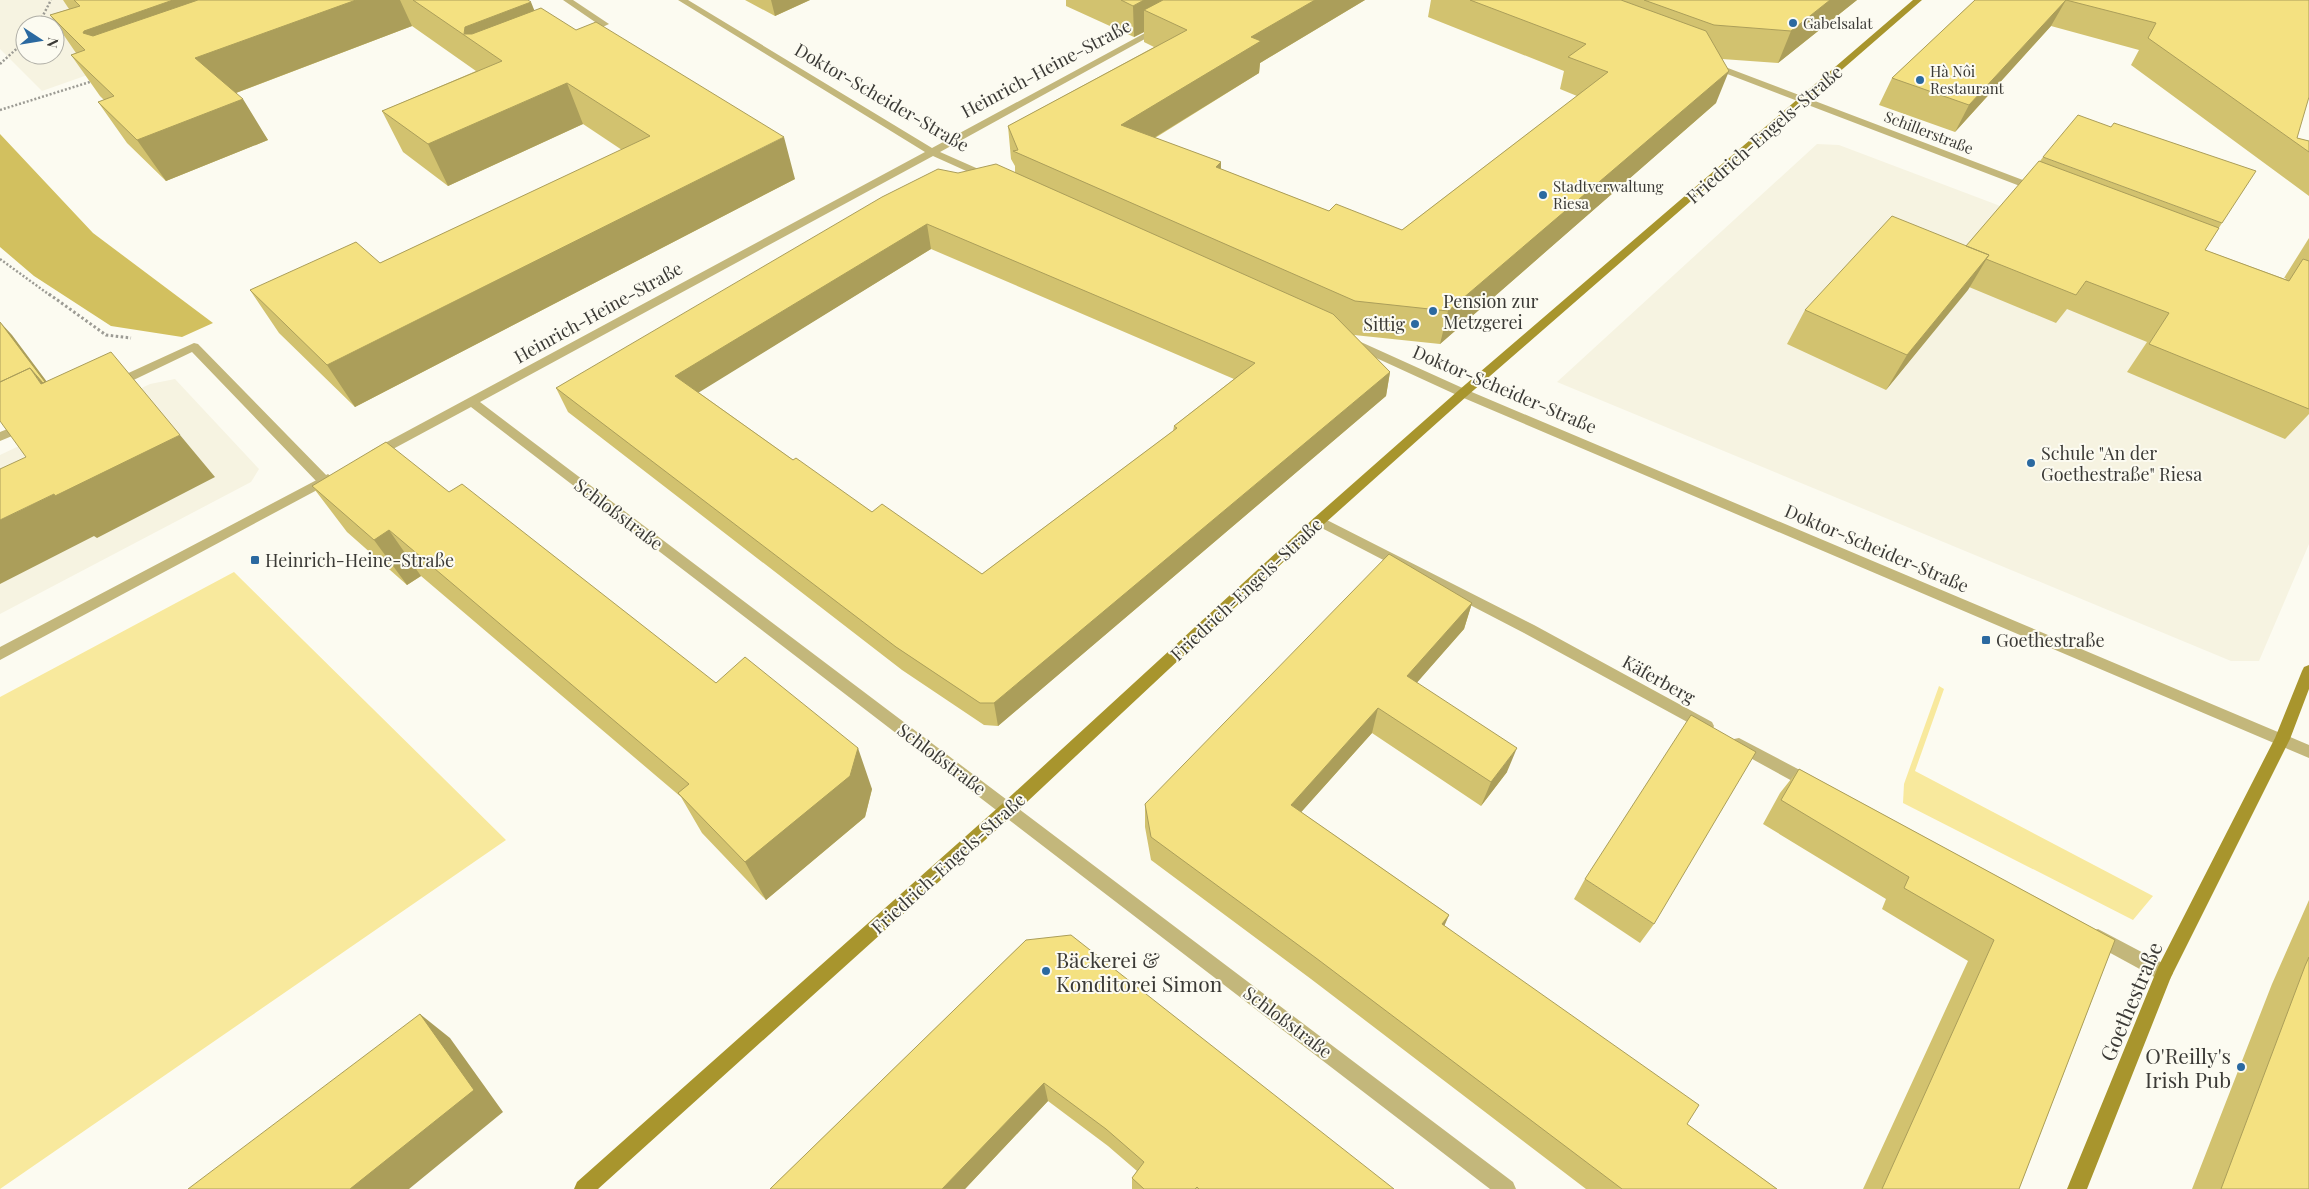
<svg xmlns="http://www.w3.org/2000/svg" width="2309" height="1189" viewBox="0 0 2309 1189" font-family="'Playfair Display',serif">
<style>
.built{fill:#f6f3e1;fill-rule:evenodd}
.green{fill:#f8e99d}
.forest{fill:#d2c05f}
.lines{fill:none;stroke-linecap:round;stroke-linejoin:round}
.path-far1{stroke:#9c9b94;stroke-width:2.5;stroke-dasharray:2 2;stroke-linecap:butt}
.path{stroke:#9c9b94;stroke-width:3;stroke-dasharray:2.5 2.5;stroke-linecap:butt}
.service{fill:#c3b77b;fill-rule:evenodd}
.minor{fill:#c3b77b;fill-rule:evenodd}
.secondary{fill:#a8952d;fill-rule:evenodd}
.wall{fill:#d2c26f;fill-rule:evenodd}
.shaded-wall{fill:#ab9e5a}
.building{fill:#f4e181;stroke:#ab9e5a;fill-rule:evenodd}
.poi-dot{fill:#2b69a0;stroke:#fcfbf1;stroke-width:2}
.labels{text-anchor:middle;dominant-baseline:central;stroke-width:4;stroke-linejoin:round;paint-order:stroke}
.far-poi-label{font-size:15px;fill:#3b3a36;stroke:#fcfbf1;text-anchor:start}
.far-street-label{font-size:15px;fill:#3b3a36;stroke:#fcfbf1}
.street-label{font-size:18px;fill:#3b3a36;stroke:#fcfbf1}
.poi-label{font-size:18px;fill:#3b3a36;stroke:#fcfbf1;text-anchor:start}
.near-poi-label{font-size:21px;fill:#3b3a36;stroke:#fcfbf1;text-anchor:start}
.near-street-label{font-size:21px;fill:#3b3a36;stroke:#fcfbf1}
</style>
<rect width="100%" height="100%" fill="#fcfbf1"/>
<path class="built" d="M0,0H301L42,91L0,49ZM25,25H55V55H25Z
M1817,144L1839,145L2309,323V544L2259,661H2231L1557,382Z
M175,379L259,469L251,482L0,614V455L150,384Z"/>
<path class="green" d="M234,572L506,840L0,1189V697Z
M1939,686L1944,689L1915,771L2153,896L2133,920L1903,803L1904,784Z"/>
<path class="forest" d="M0,134L93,233L213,323L182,337L111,326L34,276L0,247Z"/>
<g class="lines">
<path class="path-far1" d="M38,25L51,0
M0,64L25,41
M0,110L93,81
M0,259L51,296"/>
<path class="path" d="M49,294L106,335L131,338"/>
<path class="service" d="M563,0H573L609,24L588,34H582V30L598,24Z
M194,343L198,344L329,478L330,481L329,484H319L192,352L119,387H111L109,384L111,381Z
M25,422L29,423L31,426L29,429L0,441V432Z
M1319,516L1534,625L1712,722L1714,726L1712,730L1707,732L1702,730L1524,633L1314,524L1312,521L1314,518Z
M1739,738L1815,778L1818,783L1815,788L1810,790L1805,788L1734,749L1731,744L1734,739Z
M2098,929L2170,967L2173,973L2170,979L2164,981L2158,979L2092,943L2090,937L2092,931Z"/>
<path class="minor" d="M678,0H688L932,148L1156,27L1163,29L940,152L992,175V179H984L933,156L480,402L1513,1182L1516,1189H1490L471,407L380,456H372L370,453L372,450L925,152Z
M1712,62L2041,187L2042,189L2037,192L2033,191L1709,67L1707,65Z
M1352,338L1467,390L2309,745V758L1459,396L1348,345L1346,342L1348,339Z
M328,474L334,479L332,482L0,660V647Z"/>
<path class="secondary" d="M1913,0H1922L1467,396L1324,524L1014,814L598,1189H574L577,1182L1002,804L1314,518L1459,390Z
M2309,665V689L2290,739L2171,977L2087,1189H2067L2158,967L2275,738L2302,671L2304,667Z"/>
</g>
<path class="wall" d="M63,0H528L534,10L795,179L355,407L279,333L250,290L380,263L622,150L583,124L448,186L403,152L382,111L476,71L412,26L236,93L268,140L166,181L127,143L98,102L104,100L100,96L71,55L76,53L50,15L69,9Z
M745,0H810L775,16Z
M1066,0H1365L1260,63L1259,73L1155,138L1221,162V169L1329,211L1402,230L1577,96L1560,89L1564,71L1428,17L1431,0H1857L1778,63L1722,59L1716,103L1440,344L1354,335L1390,372L1386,396L998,726L984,725L902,670L568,412L556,388L958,173L1015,172V166L1011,159L1008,126L1154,47L1144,42V32L1134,37L1066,6ZM931,249L1234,379L1174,426L1173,431L982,574L872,512L793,460L698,392Z
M1975,0H2309L2297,138L2309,141V196L2131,65L2139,50L2051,26L1955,132L1879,105L1892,78Z
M2043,157L2222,223L2205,250L2285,279L2286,278H2284L2309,238V414L2285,439L2127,372L2147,342L2067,309L2056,323L1969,287L1886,390L1787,344L1805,310L1966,246L2040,161Z
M312,486L449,492L716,683L872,789L865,817L766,900L702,833L681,797L421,576L407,585L347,532Z
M1472,603L1464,629L1416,683L1507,772L1481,806L1372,733L1301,812L1449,915L1444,925L1687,1124L1777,1189H1586L1311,979L1151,860L1145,827V804Z
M1799,769L2115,940L2019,1189H1863L1968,961L1882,909L1886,899L1763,824L1780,793Z
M1585,879L1654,924L1640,943L1574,899Z
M2309,900V1189H2192L2272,984Z
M1026,940L1394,1189H1132V1178L1137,1171L1108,1146L1048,1101L965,1189H770Z"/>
<path class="shaded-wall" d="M173,0H308L111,71L83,33L84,31Z
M356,0H400L412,26L220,99L195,58Z
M771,0H810L775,16Z
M1144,0H1203L1144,10V32L1134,37L1133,6Z
M1315,0H1365L1260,63L1259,73L1121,158V125L1251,37Z
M1830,0H1857L1778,63L1791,31Z
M2066,0L2051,26L1955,132L1969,105Z
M531,2L547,42L464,34L465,27Z
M1729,71L1716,103L1440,344L1448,311Z
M567,83L583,124L448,186L428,144Z
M243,99L268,140L166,181L137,140Z
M784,137L795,179L355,407L327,365Z
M1221,162L1220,195L1216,167Z
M927,224L931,249L685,401L675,376Z
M1989,255L1968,290L1886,390L1907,355Z
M0,322L12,335L62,402L41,384L30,368Z
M1390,372L1386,396L998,726L994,703Z
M180,435L215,477L97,538L94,536L0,584V520L54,494Z
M389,530L421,576L407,585L374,540Z
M1472,603L1464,629L1400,702L1407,676Z
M1378,708L1372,733L1287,828L1291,805Z
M858,748L872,789L865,817L766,900L745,862Z
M1517,748L1507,772L1481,806L1491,782Z
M1449,915L1440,936L1442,924Z
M420,1014L450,1038L503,1112L409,1189H350Z
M1044,1083L1048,1101L965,1189H942Z"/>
<path class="building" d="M74,0H173L84,31L83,33L93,36L198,0H356L195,58L243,99L137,140L98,102L114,96L71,55L85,50L50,15L80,6Z
M413,0H528L531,2L465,27L464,34H472L541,8L576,30L596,22L784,137L327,365L250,290L356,242L380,263L650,136L567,83L428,144L382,111L502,61Z
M1121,0H1144L1133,6Z
M1163,0H1315L1251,37L1261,41L1121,125L1221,162L1216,167L1329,211L1336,204L1402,230L1608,72L1568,57L1586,44L1470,0H1621L1706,31L1729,71L1448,311L1355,301L1013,151L1018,150L1008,126L1187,30L1144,10Z
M1644,0H1830L1791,31L1714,25Z
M1975,0H2309V97L2297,138L2309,141V152L2148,38L2156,23L2066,0L1969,105L1892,78Z
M2078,115L2111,127L2114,123L2256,171L2222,223L2043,157Z
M2039,161L2219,228L2205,250L2289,281L2303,259L2309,261V409L2149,344L2169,313L2086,281L2076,295L1986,259L1989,255L1966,246Z
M996,164L1333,314L1390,372L994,703H980L896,647L556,388L882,197L938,169L958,173ZM927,224L1255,363L1174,426L1177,428L982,574L882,504L872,512L796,458L793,460L675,376Z
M1892,216L1989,255L1907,355L1805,310Z
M0,322L45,382L43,383L30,368L0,382Z
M111,352L180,435L55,496L54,494L0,520V469L26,457L0,421V382L30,368L41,384Z
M386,442L449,492L462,484L716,683L745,657L858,748L850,776L745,862L678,793L689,784L389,530L374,540L312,486Z
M1389,554L1472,603L1407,676L1517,748L1491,782L1378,708L1291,805L1449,915L1442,924L1699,1105L1687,1124L1777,1189H1622L1316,958L1151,837L1145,804Z
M1691,715L1756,752L1654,924L1585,879Z
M1799,769L2115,940L2019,1189H1882L1994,940L1904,888L1909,877L1781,800Z
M1071,935L1394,1189H1199L1197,1187L1195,1189H1144L1132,1178L1144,1162L1106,1129L1044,1083L942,1189H770L1026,940Z
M2309,957V1189H2221L2305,966Z
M420,1014L474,1090L350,1189H188Z"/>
<g class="poi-dot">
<circle cx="1793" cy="23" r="5"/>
<circle cx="1920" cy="80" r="5"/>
<circle cx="1543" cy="195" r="5"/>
<circle cx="1433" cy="311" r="5"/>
<circle cx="1415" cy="324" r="5"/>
<circle cx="2031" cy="463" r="5"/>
<rect x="250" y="555" width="10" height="10" rx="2.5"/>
<rect x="1981" y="635" width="10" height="10" rx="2.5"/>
<circle cx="1046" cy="971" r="5"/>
<circle cx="2241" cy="1067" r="5"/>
</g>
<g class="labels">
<g class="far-poi-label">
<text x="1803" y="23">Gabelsalat</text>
<text x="1930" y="71">Hà Nôi<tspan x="1930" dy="17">Restaurant</tspan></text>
<text x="1553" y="186">Stadtverwaltung<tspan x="1553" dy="17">Riesa</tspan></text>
</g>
<g class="far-street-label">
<text transform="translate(1929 132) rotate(21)">Schillerstraße</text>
</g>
<g class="street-label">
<text transform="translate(1046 68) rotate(-28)">Heinrich-Heine-Straße</text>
<text transform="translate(882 97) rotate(30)">Doktor-Scheider-Straße</text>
<text transform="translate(1764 134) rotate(-41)">Friedrich-Engels-Straße</text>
<text transform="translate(598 312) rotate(-29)">Heinrich-Heine-Straße</text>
<text transform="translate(1505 389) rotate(23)">Doktor-Scheider-Straße</text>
<text transform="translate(619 514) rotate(37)">Schloßstraße</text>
<text transform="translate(1877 548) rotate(23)">Doktor-Scheider-Straße</text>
<text transform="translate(1246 589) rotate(-43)">Friedrich-Engels-Straße</text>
<text transform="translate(1659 679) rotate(29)">Käferberg</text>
<text transform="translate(942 759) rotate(37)">Schloßstraße</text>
<text transform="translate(948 863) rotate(-42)">Friedrich-Engels-Straße</text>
<text transform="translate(1288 1022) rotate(37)">Schloßstraße</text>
</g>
<g class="poi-label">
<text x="1443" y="301">Pension zur<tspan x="1443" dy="21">Metzgerei</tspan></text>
<text x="1405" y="324" text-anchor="end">Sittig</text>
<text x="2041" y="453">Schule "An der<tspan x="2041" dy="21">Goethestraße" Riesa</tspan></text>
<text x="265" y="560">Heinrich-Heine-Straße</text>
<text x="1996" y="640">Goethestraße</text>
</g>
<g class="near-poi-label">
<text x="1056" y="959">Bäckerei &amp;<tspan x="1056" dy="24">Konditorei Simon</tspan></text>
<text x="2231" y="1055" text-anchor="end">O'Reilly's<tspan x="2231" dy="24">Irish Pub</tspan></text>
</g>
<g class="near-street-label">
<text transform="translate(2130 1001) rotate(-67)">Goethestraße</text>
</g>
</g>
<g transform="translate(40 40) rotate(102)"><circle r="24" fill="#fcfbf1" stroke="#afaea6"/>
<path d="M0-4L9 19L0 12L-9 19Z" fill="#2b69a0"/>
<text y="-8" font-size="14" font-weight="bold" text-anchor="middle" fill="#3b3a36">N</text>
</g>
</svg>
